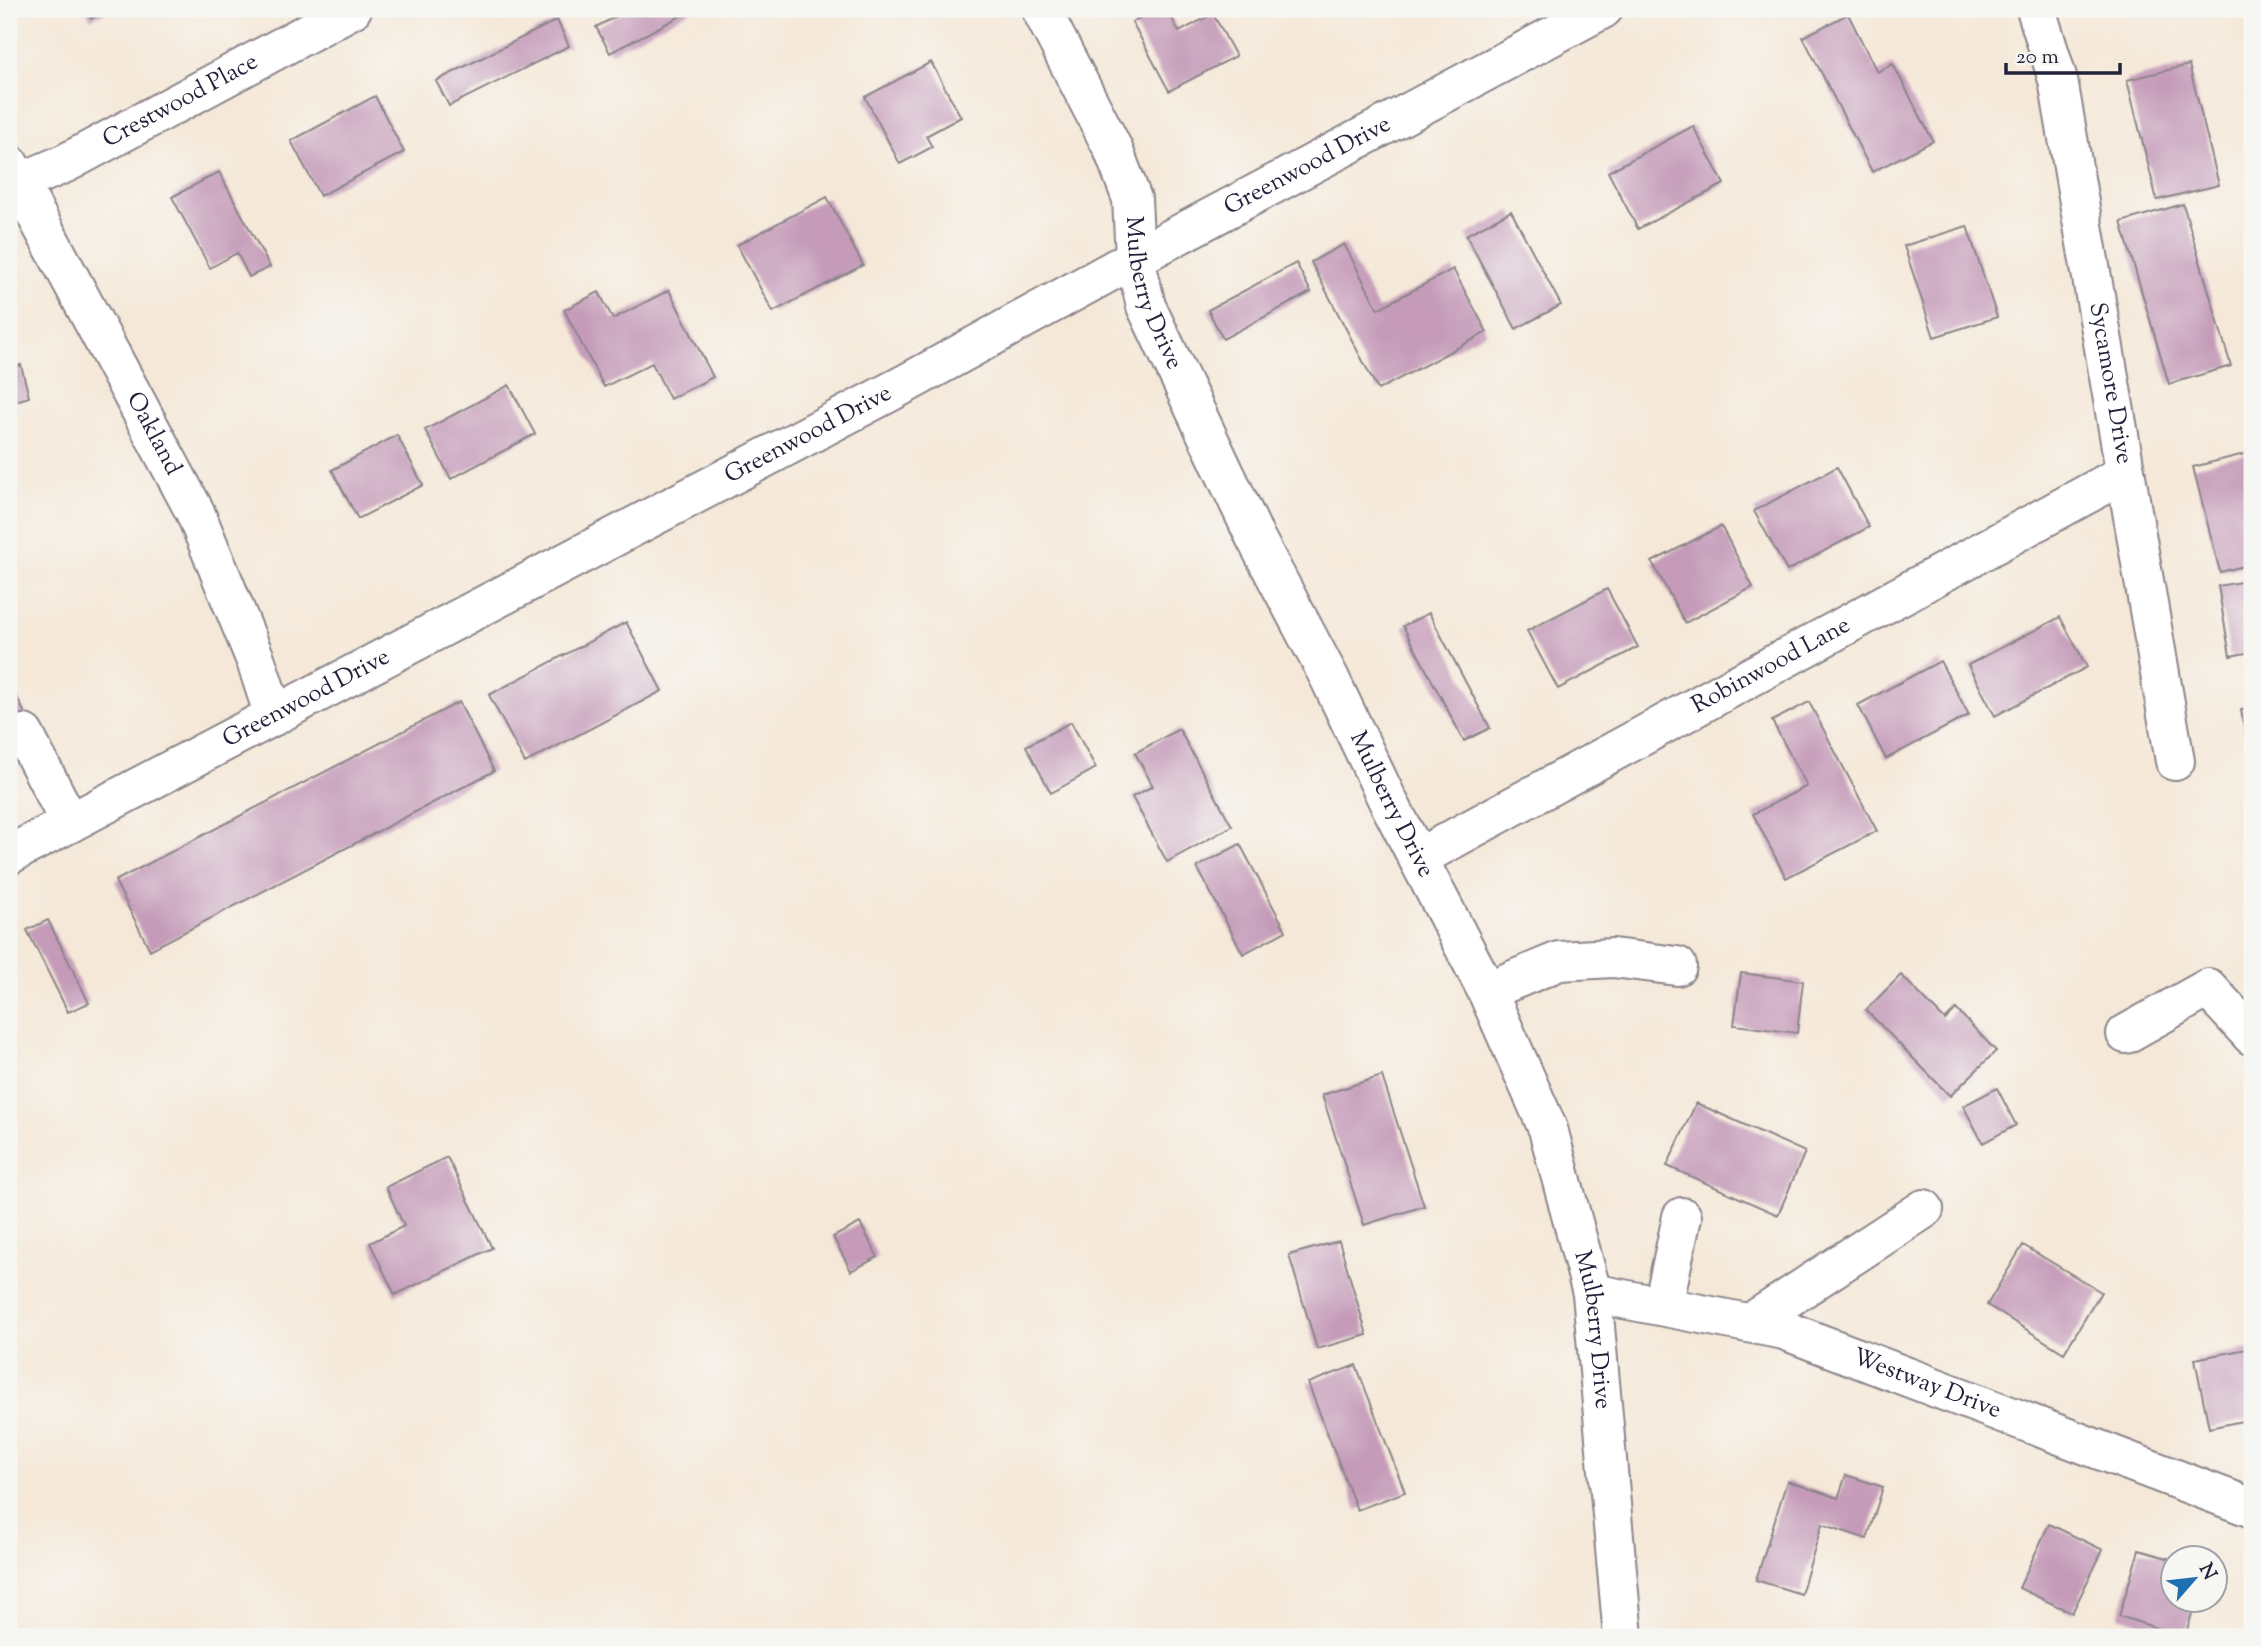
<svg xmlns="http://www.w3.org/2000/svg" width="2261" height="1646" viewBox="0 0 2261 1646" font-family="'Sorts Mill Goudy',serif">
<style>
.building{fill:#c59bb9}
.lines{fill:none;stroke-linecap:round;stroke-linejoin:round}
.minor-casing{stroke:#8c858a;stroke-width:42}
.minor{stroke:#fff;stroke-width:38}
.labels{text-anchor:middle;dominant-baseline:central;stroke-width:5;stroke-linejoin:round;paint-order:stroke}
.street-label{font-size:24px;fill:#22223b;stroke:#f6f6f2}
</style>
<rect width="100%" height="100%" fill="#f6f6f2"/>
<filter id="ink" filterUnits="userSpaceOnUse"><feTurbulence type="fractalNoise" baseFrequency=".0143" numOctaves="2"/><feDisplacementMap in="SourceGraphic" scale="14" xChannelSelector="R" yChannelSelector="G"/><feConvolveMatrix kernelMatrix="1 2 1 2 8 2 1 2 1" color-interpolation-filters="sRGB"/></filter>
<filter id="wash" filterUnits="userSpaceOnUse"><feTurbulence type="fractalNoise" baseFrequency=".00686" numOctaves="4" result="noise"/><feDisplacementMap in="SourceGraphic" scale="28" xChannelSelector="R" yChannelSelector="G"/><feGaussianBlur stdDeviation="1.57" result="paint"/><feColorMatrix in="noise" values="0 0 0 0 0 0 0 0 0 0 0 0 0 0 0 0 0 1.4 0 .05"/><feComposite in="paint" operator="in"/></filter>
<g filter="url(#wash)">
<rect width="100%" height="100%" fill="#f5e8d8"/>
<g id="blocks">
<path class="building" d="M85,9H111L91,19Z
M630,9H694L610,53L596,27Z
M1156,9H1167L1179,32L1213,14L1236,56L1169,91L1132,22Z
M1848,14L1877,72L1893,64L1933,141L1872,172L1803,37Z
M557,20L569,46L449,106L436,81Z
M931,62L961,117L926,136L932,147L900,164L865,97Z
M2189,65L2219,185L2157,200L2127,80Z
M375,96L404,152L320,196L291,141Z
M1693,126L1724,184L1638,229L1608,172Z
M219,172L270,267L249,277L237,253L210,268L172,197Z
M827,197L863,265L773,312L737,245Z
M2183,204L2231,366L2169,384L2121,222Z
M1511,211L1561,305L1516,329L1466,235Z
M1967,226L1997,317L1934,337L1904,246Z
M1344,244L1378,309L1453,269L1487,332L1378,390L1311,262Z
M1296,263L1311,292L1223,339L1208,310Z
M669,290L713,377L670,399L652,363L604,387L564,310L599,292L613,319Z
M21,365L29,397L9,403V368Z
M509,385L535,434L451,479L425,430Z
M397,435L423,485L358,519L332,470Z
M2252,452V564L2220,572L2193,467Z
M1837,467L1869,527L1787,571L1754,511Z
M1721,526L1753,587L1685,623L1652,562Z
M2252,580V652L2230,656L2218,586Z
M1607,589L1638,647L1558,689L1527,631Z
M1429,613L1490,728L1464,741L1403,626Z
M2060,617L2087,667L1995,716L1968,665Z
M626,622L662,691L525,763L489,695Z
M1940,661L1969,715L1886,759L1858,705Z
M9,682L31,725L9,737Z
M459,702L494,771L150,950L115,881Z
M1809,702L1877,831L1786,878L1753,814L1807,786L1772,721Z
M2252,708V765H2251L2241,710Z
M1071,722L1096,768L1051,793L1026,746Z
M1179,729L1232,826L1167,862L1132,797L1153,786L1135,753Z
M1240,844L1286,931L1243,954L1197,867Z
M48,920L89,1003L68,1012L27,930Z
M1741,973L1803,981L1797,1033L1734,1025Z
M1901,975L1945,1020L1956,1009L1996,1051L1950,1096L1866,1010Z
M1382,1076L1424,1206L1364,1225L1322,1095Z
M1997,1088L2016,1125L1983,1143L1963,1106Z
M1696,1103L1805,1152L1778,1215L1667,1166Z
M447,1157L492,1248L395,1295L370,1243L404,1226L386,1187Z
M860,1223L878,1257L851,1271L833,1237Z
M1339,1241L1367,1335L1317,1349L1289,1255Z
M2023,1245L2101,1292L2064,1353L1987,1305Z
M2252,1348V1419L2209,1428L2195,1359Z
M1356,1365L1405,1492L1357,1510L1308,1383Z
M1846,1475L1883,1487L1867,1539L1822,1524L1801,1594L1756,1580L1787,1481L1838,1498Z
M2049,1524L2103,1550L2072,1613L2019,1588Z
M2139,1550L2174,1560V1600H2196L2185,1637L2119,1616Z"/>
</g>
</g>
<g filter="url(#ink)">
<use href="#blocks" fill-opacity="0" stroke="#8c858a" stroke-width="2"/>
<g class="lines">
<defs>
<g id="minor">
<path id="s1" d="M1041,9L1113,149L1132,199L1135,258L1146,306L1255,537L1329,677L1387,799L1487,991L1548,1129L1592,1293L1623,1637"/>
<path id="s2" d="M2036,9L2058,80L2175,761"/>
<path id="s3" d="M9,164L195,512L256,661L274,716"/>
<path id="s4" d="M9,187L66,163L352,9"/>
<path d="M24,734L70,823"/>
<path id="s5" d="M9,855L907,383L1135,258L1603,9"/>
<path id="s6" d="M1418,858L2124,474"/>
<path d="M1487,991L1559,961L1613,958L1677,966"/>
<path d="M2126,1034L2208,988L2252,1036"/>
<path id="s7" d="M1592,1293L1784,1330L2252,1508"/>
<path d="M1663,1306L1682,1217"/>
<path d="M1750,1323L1924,1209"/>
</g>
</defs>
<use href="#minor" class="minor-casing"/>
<use href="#minor" class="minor"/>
</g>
</g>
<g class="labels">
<g class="street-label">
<text stroke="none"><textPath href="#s4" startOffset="192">Crestwood Place</textPath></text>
<text stroke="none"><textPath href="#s5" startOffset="1470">Greenwood Drive</textPath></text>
<text stroke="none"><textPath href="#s1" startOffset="308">Mulberry Drive</textPath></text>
<text stroke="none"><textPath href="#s2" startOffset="382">Sycamore Drive</textPath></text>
<text stroke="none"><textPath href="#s3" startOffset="306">Oakland</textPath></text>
<text stroke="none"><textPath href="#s5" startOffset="903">Greenwood Drive</textPath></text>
<text stroke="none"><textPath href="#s6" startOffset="402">Robinwood Lane</textPath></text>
<text stroke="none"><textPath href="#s5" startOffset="336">Greenwood Drive</textPath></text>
<text stroke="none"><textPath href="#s1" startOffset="875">Mulberry Drive</textPath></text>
<text stroke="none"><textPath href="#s1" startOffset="1442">Mulberry Drive</textPath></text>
<text stroke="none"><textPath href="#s7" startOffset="348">Westway Drive</textPath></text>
</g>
</g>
<rect width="2261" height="1646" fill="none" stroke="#f6f6f2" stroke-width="35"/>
<g transform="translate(2194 1579) rotate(62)"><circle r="33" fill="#f6f6f2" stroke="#a1a1a9" stroke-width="2"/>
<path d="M0-5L12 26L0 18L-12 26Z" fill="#1f6fb2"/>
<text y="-10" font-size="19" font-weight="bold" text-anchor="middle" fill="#22223b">N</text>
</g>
<path d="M2006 63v10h114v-10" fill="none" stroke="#22223b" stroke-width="3.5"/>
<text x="2016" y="63" font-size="21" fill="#22223b" stroke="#f6f6f2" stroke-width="5" paint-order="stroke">20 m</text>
</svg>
